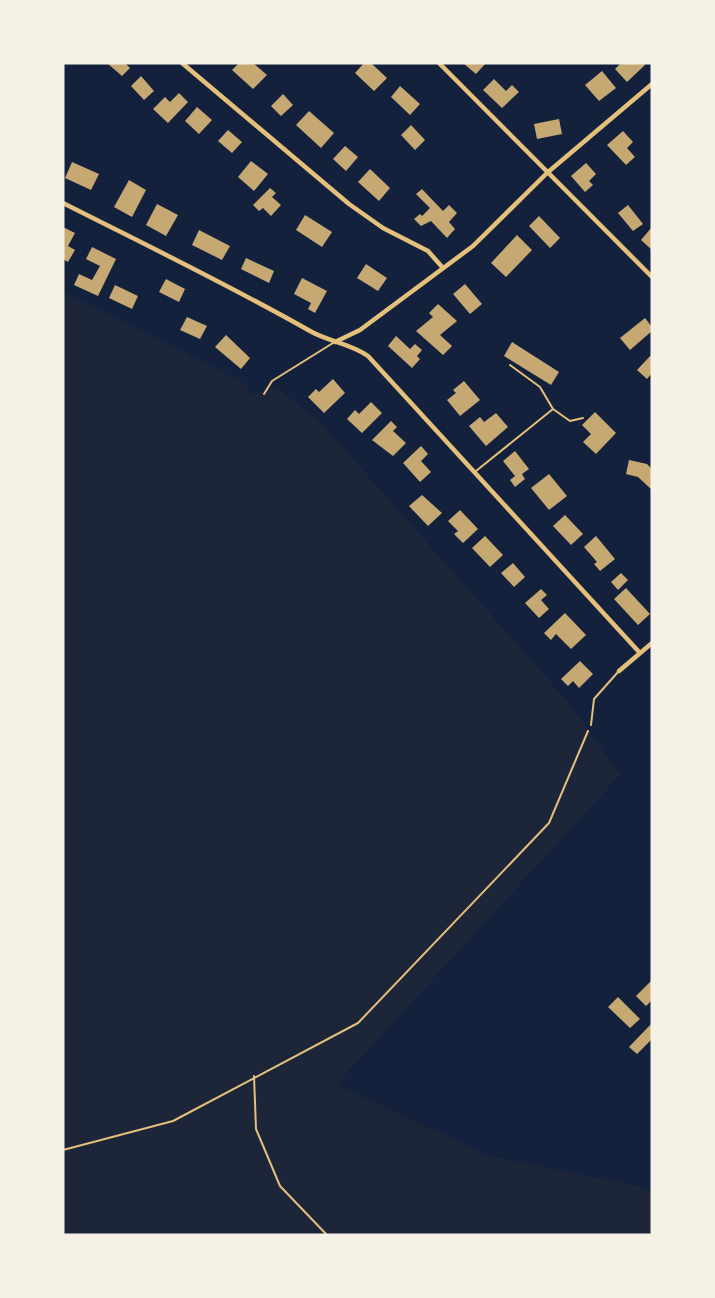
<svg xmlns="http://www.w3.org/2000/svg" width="715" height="1298" viewBox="0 0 715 1298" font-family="Signika,sans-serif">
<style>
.green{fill:#1d2539}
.building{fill:#c6a872}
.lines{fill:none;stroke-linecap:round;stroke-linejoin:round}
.path{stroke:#e5c07b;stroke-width:2}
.service{stroke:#e5c07b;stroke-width:2}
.minor{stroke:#e5c07b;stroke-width:4.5}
</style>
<rect width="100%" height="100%" fill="#14213d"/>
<path class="green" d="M63,292L248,385L250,394L278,388L322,424L569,703L620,775L337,1084L486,1155L652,1189V1235H63Z"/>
<path class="building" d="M107,63H125L130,68L122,76Z
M239,63H253L267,75L253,89L232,70Z
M364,63H371L387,78L374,91L355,73Z
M463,63H486L476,74Z
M621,63H643L645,65L627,82L615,69Z
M602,71L616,88L599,101L585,85Z
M141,76L154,91L144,100L131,86Z
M494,79L506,91L512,85L519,92L502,108L483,90Z
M400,86L420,104L410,115L391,97Z
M179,93L188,102L168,123L153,109L165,97L170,102Z
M283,94L293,105L281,116L271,106Z
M197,107L212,120L199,134L185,121Z
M309,111L334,133L321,148L296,125Z
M559,119L562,134L537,139L534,124Z
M411,125L425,140L415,150L401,135Z
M228,130L242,142L232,153L218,141Z
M623,131L633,142L627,148L635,157L626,165L607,145Z
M345,146L358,157L346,171L333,159Z
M251,161L268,174L254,191L238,177Z
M72,162L99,174L91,190L65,178Z
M586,163L596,174L589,181L593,185L585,192L571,176Z
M370,169L390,188L379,201L358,182Z
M129,180L146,190L132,217L114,207Z
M270,188L276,193L272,197L281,205L271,216L263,208L259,211L253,205Z
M422,189L443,211L449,205L457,213L449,222L455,229L447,238L431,221L421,226L414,219L420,214L422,216L430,208L416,194Z
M157,204L178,215L166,236L146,225Z
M628,205L643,224L633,231L618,213Z
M305,215L332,232L322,247L296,230Z
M539,216L560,238L550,248L529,226Z
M63,227L75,233L68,246L75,250L68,262L63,259Z
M652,227V250L641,240Z
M199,230L230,246L222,260L192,245Z
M517,235L532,250L506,277L491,263Z
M92,247L116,259L98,296L74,285L79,274L92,280L100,266L86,259Z
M246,258L274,271L269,283L241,269Z
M366,264L387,278L378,291L357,278Z
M302,278L327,291L315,313L308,309L311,303L294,294Z
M166,279L185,289L179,302L159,292Z
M465,284L482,304L470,314L453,294Z
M115,285L138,296L132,309L109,298Z
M438,304L457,321L440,335L452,346L443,355L416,331L433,317L429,313Z
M187,317L207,326L200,339L180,330Z
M645,318L652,327V331L630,350L620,338Z
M226,335L250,358L241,369L215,347Z
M396,336L410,349L415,344L422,350L417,356L420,359L412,368L388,346Z
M512,342L559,372L551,385L504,356Z
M652,354V373L647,379L637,370Z
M333,379L345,393L324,413L308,397L316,389L319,392Z
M464,381L480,400L460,416L447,400L456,393L453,390Z
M371,402L382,413L362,433L347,419L355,410L359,414Z
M595,412L616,433L596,454L583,442L591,434L582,425Z
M496,413L508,427L486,446L469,426L480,417L484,422Z
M391,421L397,427L393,431L406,443L393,456L372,440Z
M421,446L428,454L421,461L431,472L420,482L403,463Z
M515,451L529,469L522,474L525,479L515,487L510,480L515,476L503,461Z
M629,460L647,464L652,469V490L638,477L626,474Z
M549,474L567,496L549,510L531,488Z
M422,495L442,513L428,526L409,506Z
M460,510L478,529L463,543L454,534L458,531L448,521Z
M565,515L583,534L571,545L553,526Z
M485,536L503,555L490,567L472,548Z
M596,536L615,559L600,571L594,564L597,562L584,547Z
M513,563L525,577L514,587L501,573Z
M621,573L628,580L618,590L611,582Z
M626,588L650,614L638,625L614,599Z
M541,589L547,595L541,600L549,609L539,618L525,603Z
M565,613L586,635L571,649L556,634L551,640L544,633Z
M580,661L593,674L579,688L573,681L568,686L561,679Z
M652,980V1000L646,1006L636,996Z
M618,997L640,1019L630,1028L608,1007Z
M652,1023V1039L637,1054L629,1047Z"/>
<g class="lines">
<path class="path" d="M254,1076L256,1129L280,1186L327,1235
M63,1150L173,1121L358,1023L549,823L588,731"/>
<path class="service" d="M510,365L540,387L553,409L570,421L583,418
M264,394L272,381L333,343
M476,471L553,409
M591,725L594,699L618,672"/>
<path class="minor" d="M182,63L349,204L383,228L428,251L443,268
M439,63L652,277
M63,203C146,245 229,285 310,331C329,342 350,343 368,356L640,653
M335,342L360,330L473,246L547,173L652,84
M619,671L652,643"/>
</g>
<rect width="715" height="1298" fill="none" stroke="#f6f1e7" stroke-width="129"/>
</svg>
